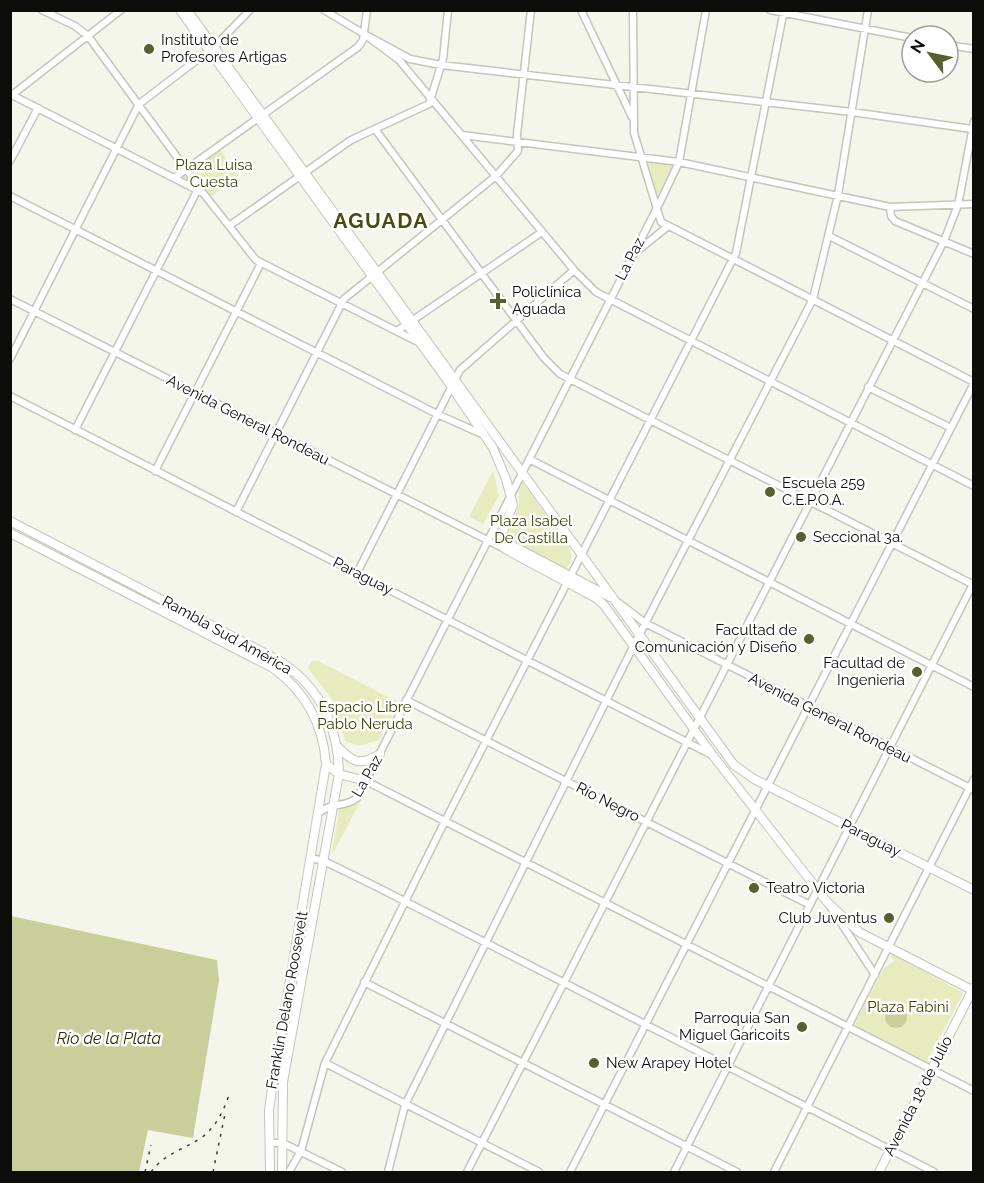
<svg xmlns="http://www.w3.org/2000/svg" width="984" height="1183" viewBox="0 0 984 1183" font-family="Raleway,sans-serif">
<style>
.green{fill:#e6ecbd}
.water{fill:#c9cf9a}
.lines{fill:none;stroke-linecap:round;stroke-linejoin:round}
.minor-casing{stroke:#c4c5bb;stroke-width:9}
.major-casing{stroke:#c4c5bb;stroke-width:10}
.minor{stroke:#fff;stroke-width:6}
.major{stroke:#fff;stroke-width:8}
.rail{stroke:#3c3d38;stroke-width:1.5;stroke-dasharray:3 6;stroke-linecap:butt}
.poi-dot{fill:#5a5f2d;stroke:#fff;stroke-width:2}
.labels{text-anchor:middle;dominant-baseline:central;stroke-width:5;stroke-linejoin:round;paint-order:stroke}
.poi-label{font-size:15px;fill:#0d0e0a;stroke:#fff;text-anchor:start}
.park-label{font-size:15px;fill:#3f4301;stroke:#fff}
.street-label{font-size:15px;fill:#0d0e0a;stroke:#fff}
.water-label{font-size:16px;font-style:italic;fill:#2a2c02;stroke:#fff}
.district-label{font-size:21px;font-weight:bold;letter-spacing:1.5px;fill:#484c10;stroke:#fff}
</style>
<rect width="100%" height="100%" fill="#f4f6eb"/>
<path class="green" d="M219,148L239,175L212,196L181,178Z
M648,161L673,164L659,193L656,192Z
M493,471L499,495L483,524L469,517Z
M523,483L571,550V561L566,569L506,538L519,505V491Z
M311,661H318L396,701L397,707L379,740L359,746L345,741L334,702L308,668Z
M360,803L333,853L332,852L339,810Z
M893,954L963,993L927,1062L857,1028L855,1024L884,968L894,961L891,957Z"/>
<path class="water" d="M11,916L217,960L219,980L193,1138L148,1130L139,1172H11Z
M885 1017a11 11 0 1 1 22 0a11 11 0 1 1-22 0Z"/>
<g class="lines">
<defs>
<path id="minor" d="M42,10L75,26L88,36L199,187L75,430
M324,10L364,34L399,60L574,270L596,292L974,486
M581,10L632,117
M633,10L634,133L661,222L974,382
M770,10L912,38
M366,35L410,59L441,65L852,112L972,129
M948,45L974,49
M10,94L203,193L256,260L420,343
M12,95L121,10
M375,129L544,358L560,374L974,585
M462,135L679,162L890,207L974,204
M10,161L38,108
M174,178L358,47L363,40L367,10
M10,196L437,414L484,435
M890,207L891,216L895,221L974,254
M229,226L351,140L429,104L443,59L448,10
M829,236L974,309
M635,253L667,227
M10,299L505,549
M397,331L542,232
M10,359L139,104L214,47L250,10
M868,387L951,428
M10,396L714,756
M529,459L974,687
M155,471L261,263
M236,512L344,299L496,176L518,151L517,134L531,10
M357,573L460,370L574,270
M619,603L645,623L974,790
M406,700L810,905
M366,781L974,1091
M320,812C331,802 345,808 357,798L661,200L679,162L706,10
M311,858L324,861L375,886L934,1172
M828,903L875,975
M364,982L737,1172
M325,1063L539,1172
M270,1143H283L342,1172
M289,1172L301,1151L325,1063L445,821L736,253L784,10
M388,1172L405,1105L634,645L813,299L838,195L868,10
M467,1172L944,241L958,205L974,121
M570,1172L974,383
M674,1172L974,582
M774,1172L974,779"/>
<path id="major" d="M180,10L447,380L493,448L506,479L513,505L500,539
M187,10L734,765L754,779L974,890
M10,521L278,660C320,686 338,726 339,774L283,1082L282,1172
M10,533L273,668C306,692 323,723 326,764L273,1082L269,1110L270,1172
M500,539L505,549L596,598L604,605L714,757L828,903L859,932L972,990
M500,539L610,597
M338,747C353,763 361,766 380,754
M326,764L339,774L366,781
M879,1172L974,987"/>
</defs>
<use href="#minor" class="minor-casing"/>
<use href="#major" class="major-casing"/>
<use href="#minor" class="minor"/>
<use href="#major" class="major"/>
<path class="rail" d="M145,1172L151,1145
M151,1172C165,1153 183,1150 201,1138C216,1127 223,1112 229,1095
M213,1172L225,1114"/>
</g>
<g class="poi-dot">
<circle cx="149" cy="49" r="6"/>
<path d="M495 292h6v6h6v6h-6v6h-6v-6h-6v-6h6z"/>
<circle cx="770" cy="492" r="6"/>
<circle cx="801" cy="537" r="6"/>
<circle cx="809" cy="639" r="6"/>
<circle cx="917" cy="672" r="6"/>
<circle cx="754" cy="888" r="6"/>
<circle cx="889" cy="918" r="6"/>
<circle cx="802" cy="1027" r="6"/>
<circle cx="594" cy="1063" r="6"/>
</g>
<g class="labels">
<g class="poi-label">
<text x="161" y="40">Instituto de<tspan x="161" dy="17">Profesores Artigas</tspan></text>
<text x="512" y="292">Policlínica<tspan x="512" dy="17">Aguada</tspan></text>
<text x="782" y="483">Escuela 259<tspan x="782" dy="17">C.E.P.O.A.</tspan></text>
<text x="813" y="537">Seccional 3a.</text>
<text x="797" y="630" text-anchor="end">Facultad de<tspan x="797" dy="17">Comunicación y Diseño</tspan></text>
<text x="905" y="663" text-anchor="end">Facultad de<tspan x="905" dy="17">Ingenieria</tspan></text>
<text x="766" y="888">Teatro Victoria</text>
<text x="877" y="918" text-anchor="end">Club Juventus</text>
<text x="790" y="1018" text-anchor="end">Parroquia San<tspan x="790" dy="17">Miguel Garicoits</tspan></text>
<text x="606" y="1063">New Arapey Hotel</text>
</g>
<g class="park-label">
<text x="214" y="165">Plaza Luisa<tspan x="214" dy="17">Cuesta</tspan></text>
<text x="531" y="521">Plaza Isabel<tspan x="531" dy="17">De Castilla</tspan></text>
<text x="365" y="707">Espacio Libre<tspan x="365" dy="17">Pablo Neruda</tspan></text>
<text x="908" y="1007">Plaza Fabini</text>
</g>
<g class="street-label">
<text transform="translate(630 259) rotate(-63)">La Paz</text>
<text transform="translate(248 420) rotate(27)">Avenida General Rondeau</text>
<text transform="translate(363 576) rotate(27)">Paraguay</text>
<text transform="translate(227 635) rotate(29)">Rambla Sud América</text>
<text transform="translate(830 718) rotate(27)">Avenida General Rondeau</text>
<text transform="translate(367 776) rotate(-60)">La Paz</text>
<text transform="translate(608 802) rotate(27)">Río Negro</text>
<text transform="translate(871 838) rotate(27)">Paraguay</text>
<text transform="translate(287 1000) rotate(-80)">Franklin Delano Roosevelt</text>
<text transform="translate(918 1096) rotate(-63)">Avenida 18 de Julio</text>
</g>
<g class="water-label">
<text x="109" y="1038">Río de la Plata</text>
</g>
<g class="district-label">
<text x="381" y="220">AGUADA</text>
</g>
</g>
<rect width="984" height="1183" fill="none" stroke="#0d0e0a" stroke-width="24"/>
<g transform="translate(930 54) rotate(302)"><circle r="28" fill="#ffffff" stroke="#9e9f9d" stroke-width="1.5"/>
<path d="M0-4.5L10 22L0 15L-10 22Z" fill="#5a5f2d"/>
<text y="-9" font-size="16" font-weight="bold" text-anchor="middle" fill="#0d0e0a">N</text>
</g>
</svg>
